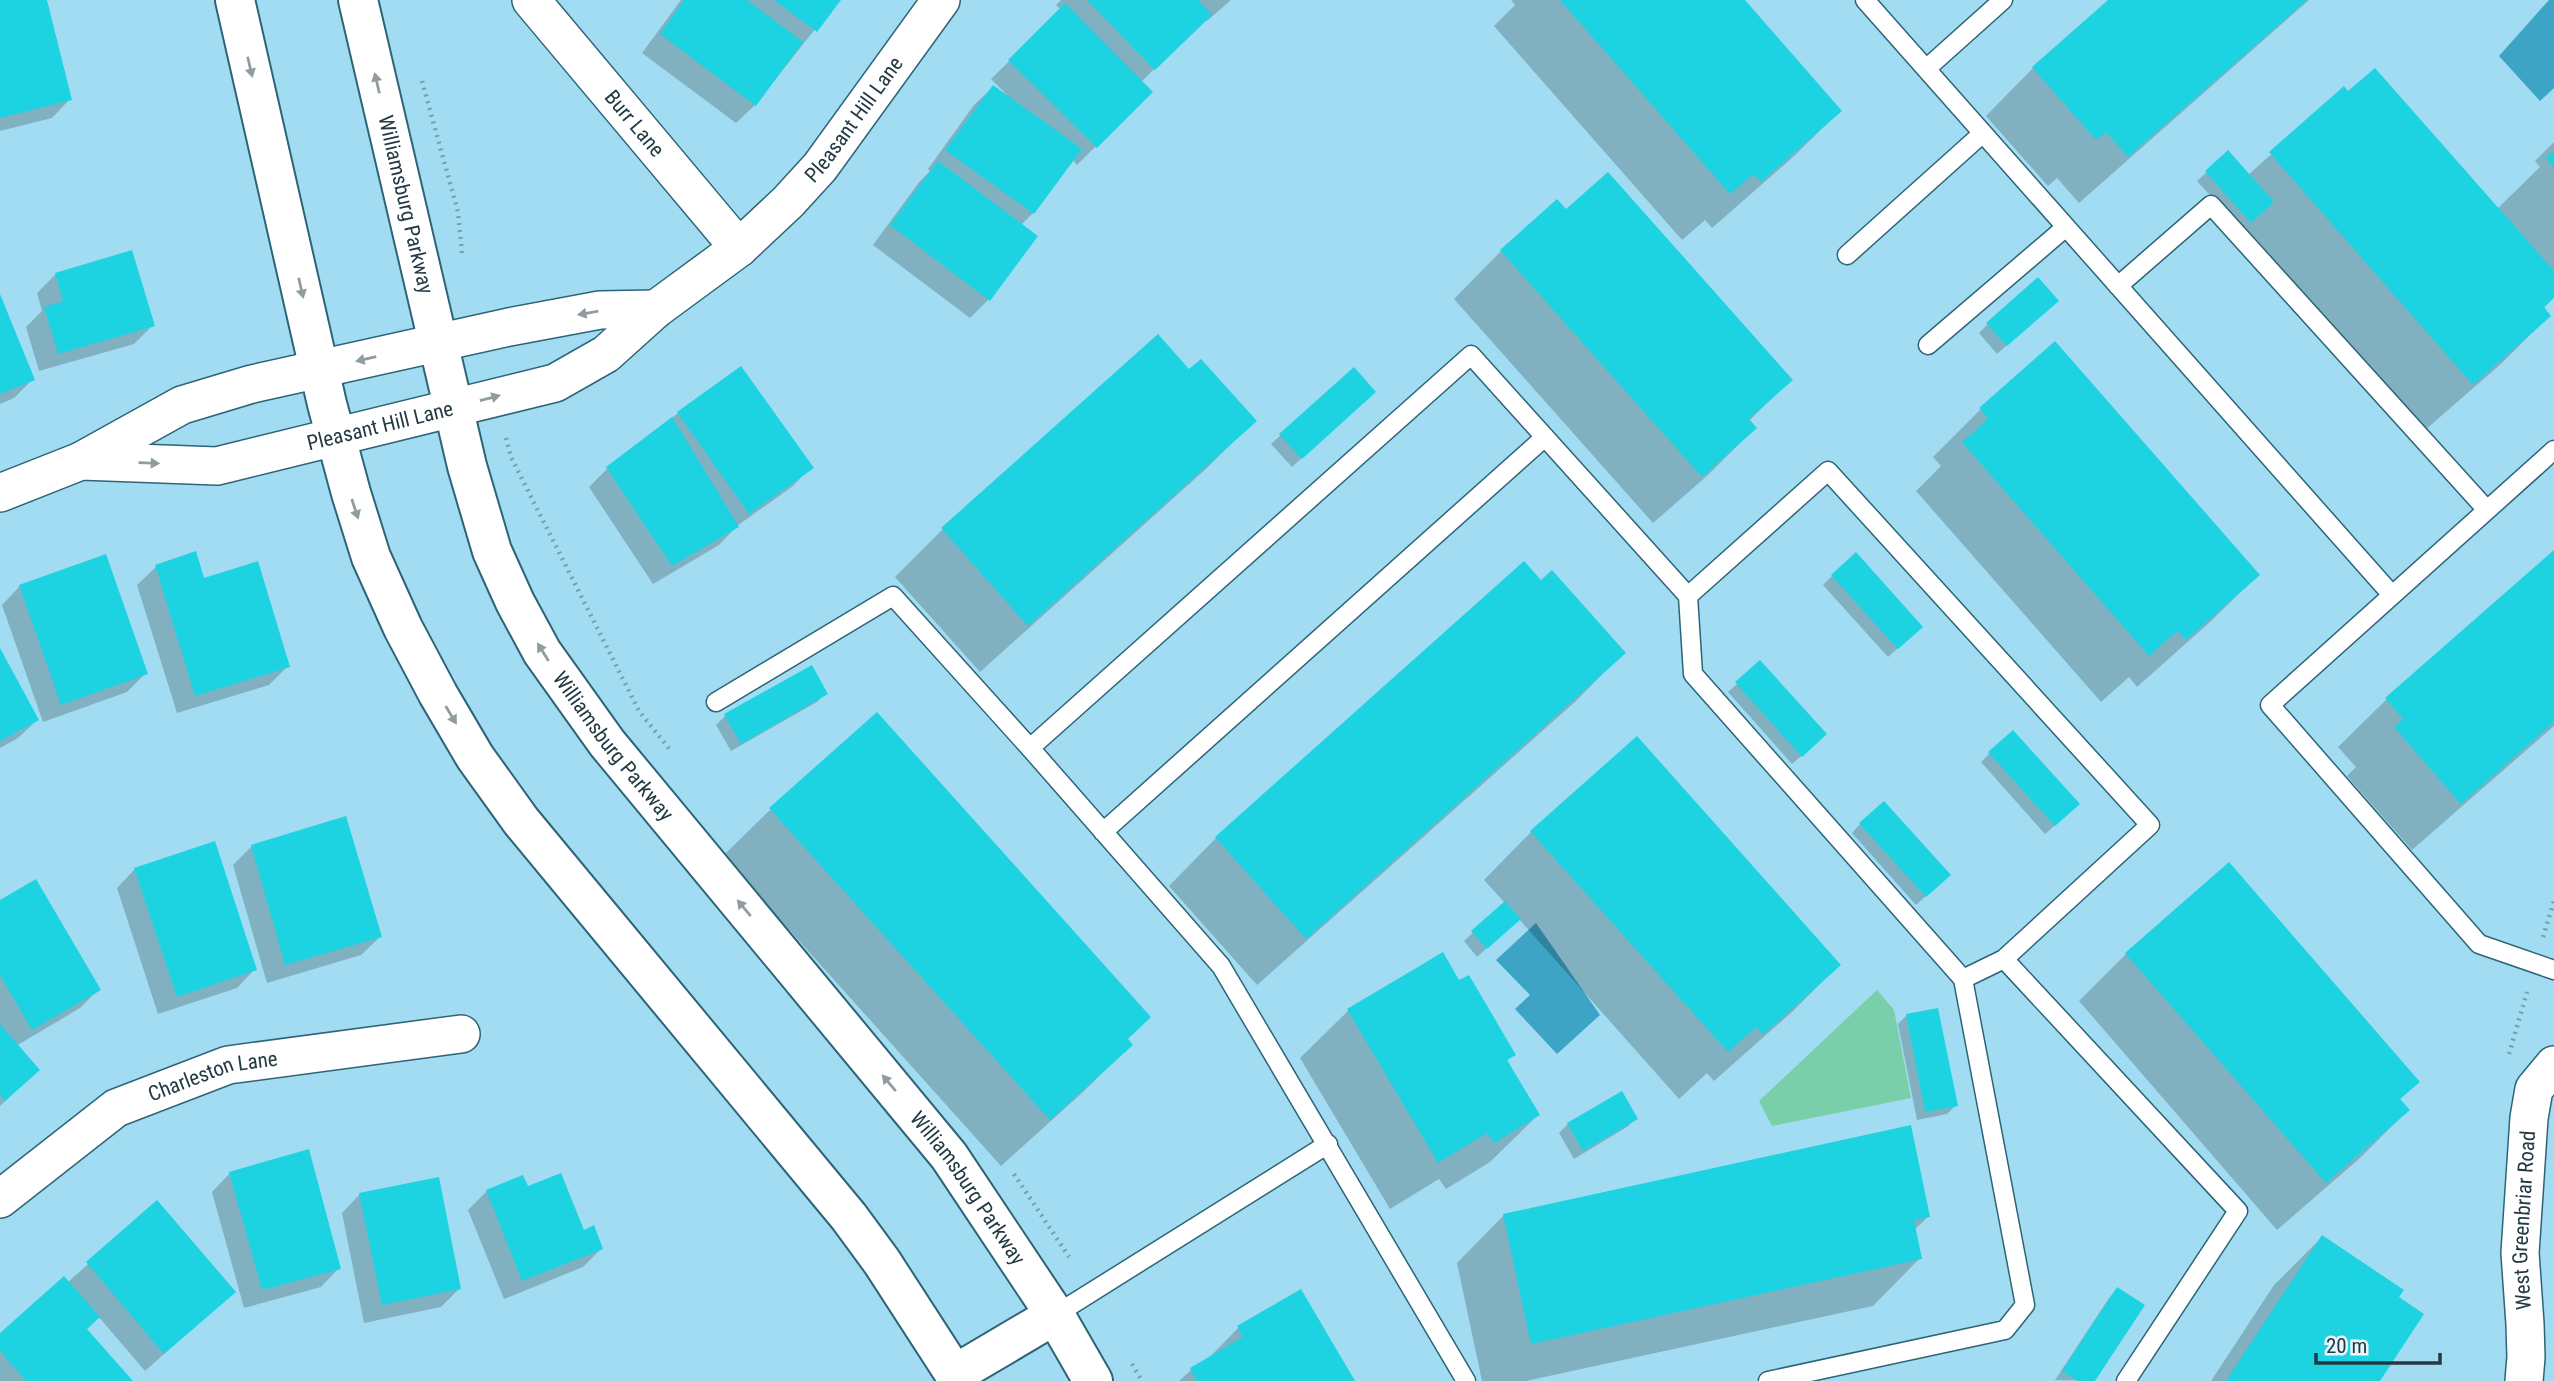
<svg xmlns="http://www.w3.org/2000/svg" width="2554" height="1381" viewBox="0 0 2554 1381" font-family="'Roboto Condensed',sans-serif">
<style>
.green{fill:#78cfa9}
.water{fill:#3da4c6}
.shadow{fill:#0003}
.building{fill:#1dd3e2}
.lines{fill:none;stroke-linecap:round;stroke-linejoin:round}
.service-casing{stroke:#2d6478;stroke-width:21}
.minor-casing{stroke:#2d6478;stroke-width:40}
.tertiary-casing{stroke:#2d6478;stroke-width:42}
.path{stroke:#73a0b1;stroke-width:4.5;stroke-dasharray:2 5;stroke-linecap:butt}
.service{stroke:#fff;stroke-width:18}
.minor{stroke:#fff;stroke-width:37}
.tertiary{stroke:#fff;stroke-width:38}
.oneway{fill:#919ca1}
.labels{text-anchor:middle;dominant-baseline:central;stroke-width:5;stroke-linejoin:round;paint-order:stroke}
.street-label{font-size:21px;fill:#233a43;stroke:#e5f6fc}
</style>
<rect width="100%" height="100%" fill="#a2dcf2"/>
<path class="green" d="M1877,990L1894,1010L1911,1098L1772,1126L1759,1101Z"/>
<path class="water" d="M2549,0H2554V88L2540,101L2499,56Z
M1536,923L1600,1015L1557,1054L1515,1009L1530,995L1496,960Z"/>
<path class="shadow" d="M0,0H45L70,99L52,118L0,131Z
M681,0H838L755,105L736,123L642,53Z
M1061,0H1231L1207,21L1205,19L1141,82L1150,92L1077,165L1072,159L1033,213L1021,225L989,299L970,318L873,245L920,181L930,171L928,169L974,105L993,87L1005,96L1007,95L991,79L1061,10L1056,5Z
M1511,0H1743L1840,111L1792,158L1712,228L1705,220L1682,240L1494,26L1515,5Z
M2111,0H2309L2079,203L2057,178L2048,186L1986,116L2033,68Z
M2344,89L2497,209L2540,167L2535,161L2554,142V297L2543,309L2549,316L2502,363L2424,431L2245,227L2241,230L2197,181L2228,153L2248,175Z
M1566,212L1790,380L1749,421L1755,428L1708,475L1653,523L1454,299L1501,251Z
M131,253L153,325L134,344L39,371L26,327L42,311L37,293L55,275Z
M0,298L33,379L14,398L0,404Z
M2047,309L1997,354L1979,333L1988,324Z
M1157,336L1189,372L1254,421L1207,468L980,672L895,577L942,530Z
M2055,344L2258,575L2210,622L2137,687L2129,677L2101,702L1916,491L1941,466L1933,457L1980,410Z
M741,368L811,467L793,486L737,526L719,545L653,584L589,487L607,469L678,413Z
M1354,369L1365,401L1292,467L1271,444Z
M2554,552V726L2412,850L2347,776L2356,767L2338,747L2386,700Z
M1524,563L1541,582L1623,653L1576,701L1257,985L1169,886L1216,838Z
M156,567L203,580L288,666L269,685L177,713L137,585Z
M1832,576L1912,635L1888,657L1823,585Z
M20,586L146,673L127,692L43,722L2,605Z
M0,651L37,720L18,738L0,748Z
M811,667L826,693L817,702L731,751L716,725L725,716Z
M1737,684L1816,743L1792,764L1728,692Z
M1990,753L2069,813L2045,834L1981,762Z
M771,809L1126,1040L1131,1045L1083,1092L1001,1166L723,856Z
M1860,824L1939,884L1916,905L1852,833Z
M1531,832L1839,965L1792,1012L1714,1081L1707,1073L1679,1099L1519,919L1477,957L1464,941L1505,903L1484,880Z
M252,846L380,937L361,955L267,983L233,865Z
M135,869L255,969L237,988L158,1014L117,888Z
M0,902L99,989L80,1008L16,1046L38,1070L0,1106Z
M2126,954L2417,1082L2399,1100L2408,1110L2360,1158L2277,1230L2079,1001Z
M1442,955L1459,982L1513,1054L1506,1062L1538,1115L1490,1162L1446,1189L1439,1179L1390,1209L1300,1058L1348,1011Z
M1907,1015L1956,1105L1947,1114L1917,1120L1898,1024Z
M1636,1118L1627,1127L1574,1159L1559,1133L1568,1124Z
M230,1173L339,1268L321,1287L244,1308L212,1192Z
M527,1189L601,1249L583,1267L504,1299L468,1210L487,1191Z
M360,1194L459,1289L441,1307L364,1323L342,1213Z
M157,1203L234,1292L145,1371L98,1316L85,1329L131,1381H0V1335L68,1282Z
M1504,1215L1929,1216L1914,1230L1920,1258L1873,1306L1526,1381H1482L1457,1263Z
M2322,1237L2397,1298L2378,1381H2211L2274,1285Z
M2117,1289L2093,1381L2055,1380L2109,1298Z
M1238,1328L1353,1381H1179L1191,1370L1205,1362Z"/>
<path class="building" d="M0,0H47L72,100L0,118Z
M684,0H747L803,42L756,106L660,34Z
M774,0H841L817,32Z
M1087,0H1198L1212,15L1155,70Z
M1560,0H1745L1842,111L1761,182L1754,174L1730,194Z
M2108,0H2307L2128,157L2106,132L2096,140L2032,67Z
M1065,3L1153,92L1097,148L1008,60Z
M2375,68L2554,271V298L2544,307L2551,316L2473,385L2269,152L2344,86L2348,91Z
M993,85L1082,149L1034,214L945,150Z
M2228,150L2274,202L2251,223L2205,171Z
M2554,151V168L2546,158Z
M938,161L1038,236L990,301L890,225Z
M1608,172L1793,380L1749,419L1757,428L1702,477L1500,250L1557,199L1566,209Z
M132,250L155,326L58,354L44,307L63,301L55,273Z
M2038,277L2059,301L2007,346L1986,323Z
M0,294L35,380L0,394Z
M1158,334L1189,369L1201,359L1257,421L1028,626L941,528Z
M2055,341L2260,575L2186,640L2177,631L2149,656L1962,442L1988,419L1979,408Z
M741,366L814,468L749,514L677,412Z
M1354,367L1376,392L1302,459L1279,434Z
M672,417L739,527L672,566L606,467Z
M2554,550V722L2461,804L2394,727L2403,719L2385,698Z
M196,551L204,578L258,561L290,667L195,696L155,565Z
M1856,552L1923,627L1898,649L1831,575Z
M106,554L148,674L61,705L19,585Z
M1524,561L1541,580L1552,570L1626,653L1306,939L1215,837Z
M0,648L39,720L0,741Z
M1760,660L1827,734L1802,757L1735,682Z
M812,665L828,694L741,744L724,714Z
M877,712L1151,1017L1128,1039L1133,1045L1050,1120L769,808Z
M2013,730L2080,804L2055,826L1988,752Z
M1637,736L1841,965L1763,1035L1756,1027L1728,1052L1530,831Z
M1884,801L1951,875L1926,897L1859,823Z
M346,816L382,937L285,965L251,845Z
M215,841L257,970L177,997L134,868Z
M2229,862L2420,1082L2400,1099L2410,1110L2326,1183L2125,953Z
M36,879L101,990L32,1030L0,975V900Z
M1505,901L1521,919L1487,949L1471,931Z
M1443,952L1459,980L1469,975L1516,1055L1507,1060L1540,1115L1494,1143L1487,1133L1438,1163L1347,1009Z
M1938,1008L1958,1106L1925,1112L1906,1014Z
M0,1024L40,1070L5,1101L0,1095Z
M1622,1091L1638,1119L1583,1151L1567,1123Z
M1911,1125L1930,1217L1914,1220L1922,1259L1531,1344L1503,1214Z
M309,1149L341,1269L262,1290L229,1172Z
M561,1173L584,1230L594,1225L603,1249L522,1281L486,1190L523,1175L528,1186Z
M439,1177L461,1289L382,1305L359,1193Z
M157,1200L236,1292L164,1354L86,1262Z
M2322,1235L2404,1290L2399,1297L2424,1314L2380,1381H2226Z
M64,1276L100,1317L87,1329L133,1381H26L0,1351V1333Z
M2117,1287L2145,1305L2095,1381H2078L2062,1371Z
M1301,1289L1355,1381H1197L1190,1368L1243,1337L1237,1326Z"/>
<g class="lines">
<defs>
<path id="service" d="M1865,0L2392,595
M1926,69L2003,0
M1847,255L1983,133
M2118,286L2211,205L2487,510
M1928,345L2066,227
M2554,450L2270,705L2479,944L2554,970
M1688,596L1693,674L1963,979
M716,702L893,596L1030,748
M1103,832L1545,437
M1055,1315L1328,1144
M1466,1381L1221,966L1030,748L1471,355L1688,596L1828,471L2150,825L2004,959L2238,1211L2126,1381
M1768,1381L2005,1330L2025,1305L1963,979L2004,959"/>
<g id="minor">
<path id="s1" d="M531,0L739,248"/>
<path id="s2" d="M81,461L217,466L555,383L606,354L656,309L739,248L788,202L820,167L941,0"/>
<path d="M0,493L81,461L182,405L252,384L509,327L600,310L656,309"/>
<path id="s3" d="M0,1199L116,1108L228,1065L461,1034"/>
<path id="s4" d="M2524,1381L2526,1357L2525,1324L2520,1253L2529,1118L2534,1089L2554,1065"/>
</g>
<g id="tertiary">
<path d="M235,0L327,404L351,493L371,557L403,628L438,694L475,757L521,821L849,1217L882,1262L959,1381"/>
<path id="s5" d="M358,0L467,466L492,551L515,602L542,652L607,743L949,1156L1055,1315L1093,1381"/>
<path d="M955,1374L1055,1315"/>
</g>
</defs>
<use href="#service" class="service-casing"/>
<use href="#minor" class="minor-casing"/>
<use href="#tertiary" class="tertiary-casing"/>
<path class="path" d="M422,81L458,212L462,253
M506,438L511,457L639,711L671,751
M2543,937L2554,901
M2509,1054L2527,992
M1014,1174L1069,1257
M1132,1364L1142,1381"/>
<use href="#service" class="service"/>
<use href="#minor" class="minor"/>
<use href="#tertiary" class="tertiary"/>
</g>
<defs><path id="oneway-solid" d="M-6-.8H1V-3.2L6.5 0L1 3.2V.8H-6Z" transform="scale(1.75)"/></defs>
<g class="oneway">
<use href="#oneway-solid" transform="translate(250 67) rotate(77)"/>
<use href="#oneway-solid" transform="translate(377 83) rotate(-103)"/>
<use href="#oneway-solid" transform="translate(301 288) rotate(77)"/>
<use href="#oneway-solid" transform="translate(588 313) rotate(170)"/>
<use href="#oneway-solid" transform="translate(366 359) rotate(167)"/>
<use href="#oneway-solid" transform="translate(490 398) rotate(-15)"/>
<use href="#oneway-solid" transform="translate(149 463) rotate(2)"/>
<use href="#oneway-solid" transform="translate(355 509) rotate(72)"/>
<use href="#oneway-solid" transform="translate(543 652) rotate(-122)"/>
<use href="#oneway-solid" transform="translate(451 715) rotate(59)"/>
<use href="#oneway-solid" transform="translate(744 908) rotate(-130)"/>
<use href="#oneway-solid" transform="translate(889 1083) rotate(-130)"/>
</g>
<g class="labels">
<g class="street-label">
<text stroke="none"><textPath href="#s2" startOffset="886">Pleasant Hill Lane</textPath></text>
<text stroke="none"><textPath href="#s1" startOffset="161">Burr Lane</textPath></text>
<text stroke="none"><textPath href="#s5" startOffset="210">Williamsburg Parkway</textPath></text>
<text stroke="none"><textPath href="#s2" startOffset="304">Pleasant Hill Lane</textPath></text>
<text stroke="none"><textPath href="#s5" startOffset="798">Williamsburg Parkway</textPath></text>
<text stroke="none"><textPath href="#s3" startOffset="250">Charleston Lane</textPath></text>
<text stroke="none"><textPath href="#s5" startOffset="1365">Williamsburg Parkway</textPath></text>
<text stroke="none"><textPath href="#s4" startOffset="161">West Greenbriar Road</textPath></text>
</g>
</g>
<path d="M2316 1353v10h124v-10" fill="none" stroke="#233a43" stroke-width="3.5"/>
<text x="2326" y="1353" font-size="21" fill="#233a43" stroke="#e5f6fc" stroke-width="5" paint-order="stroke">20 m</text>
</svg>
